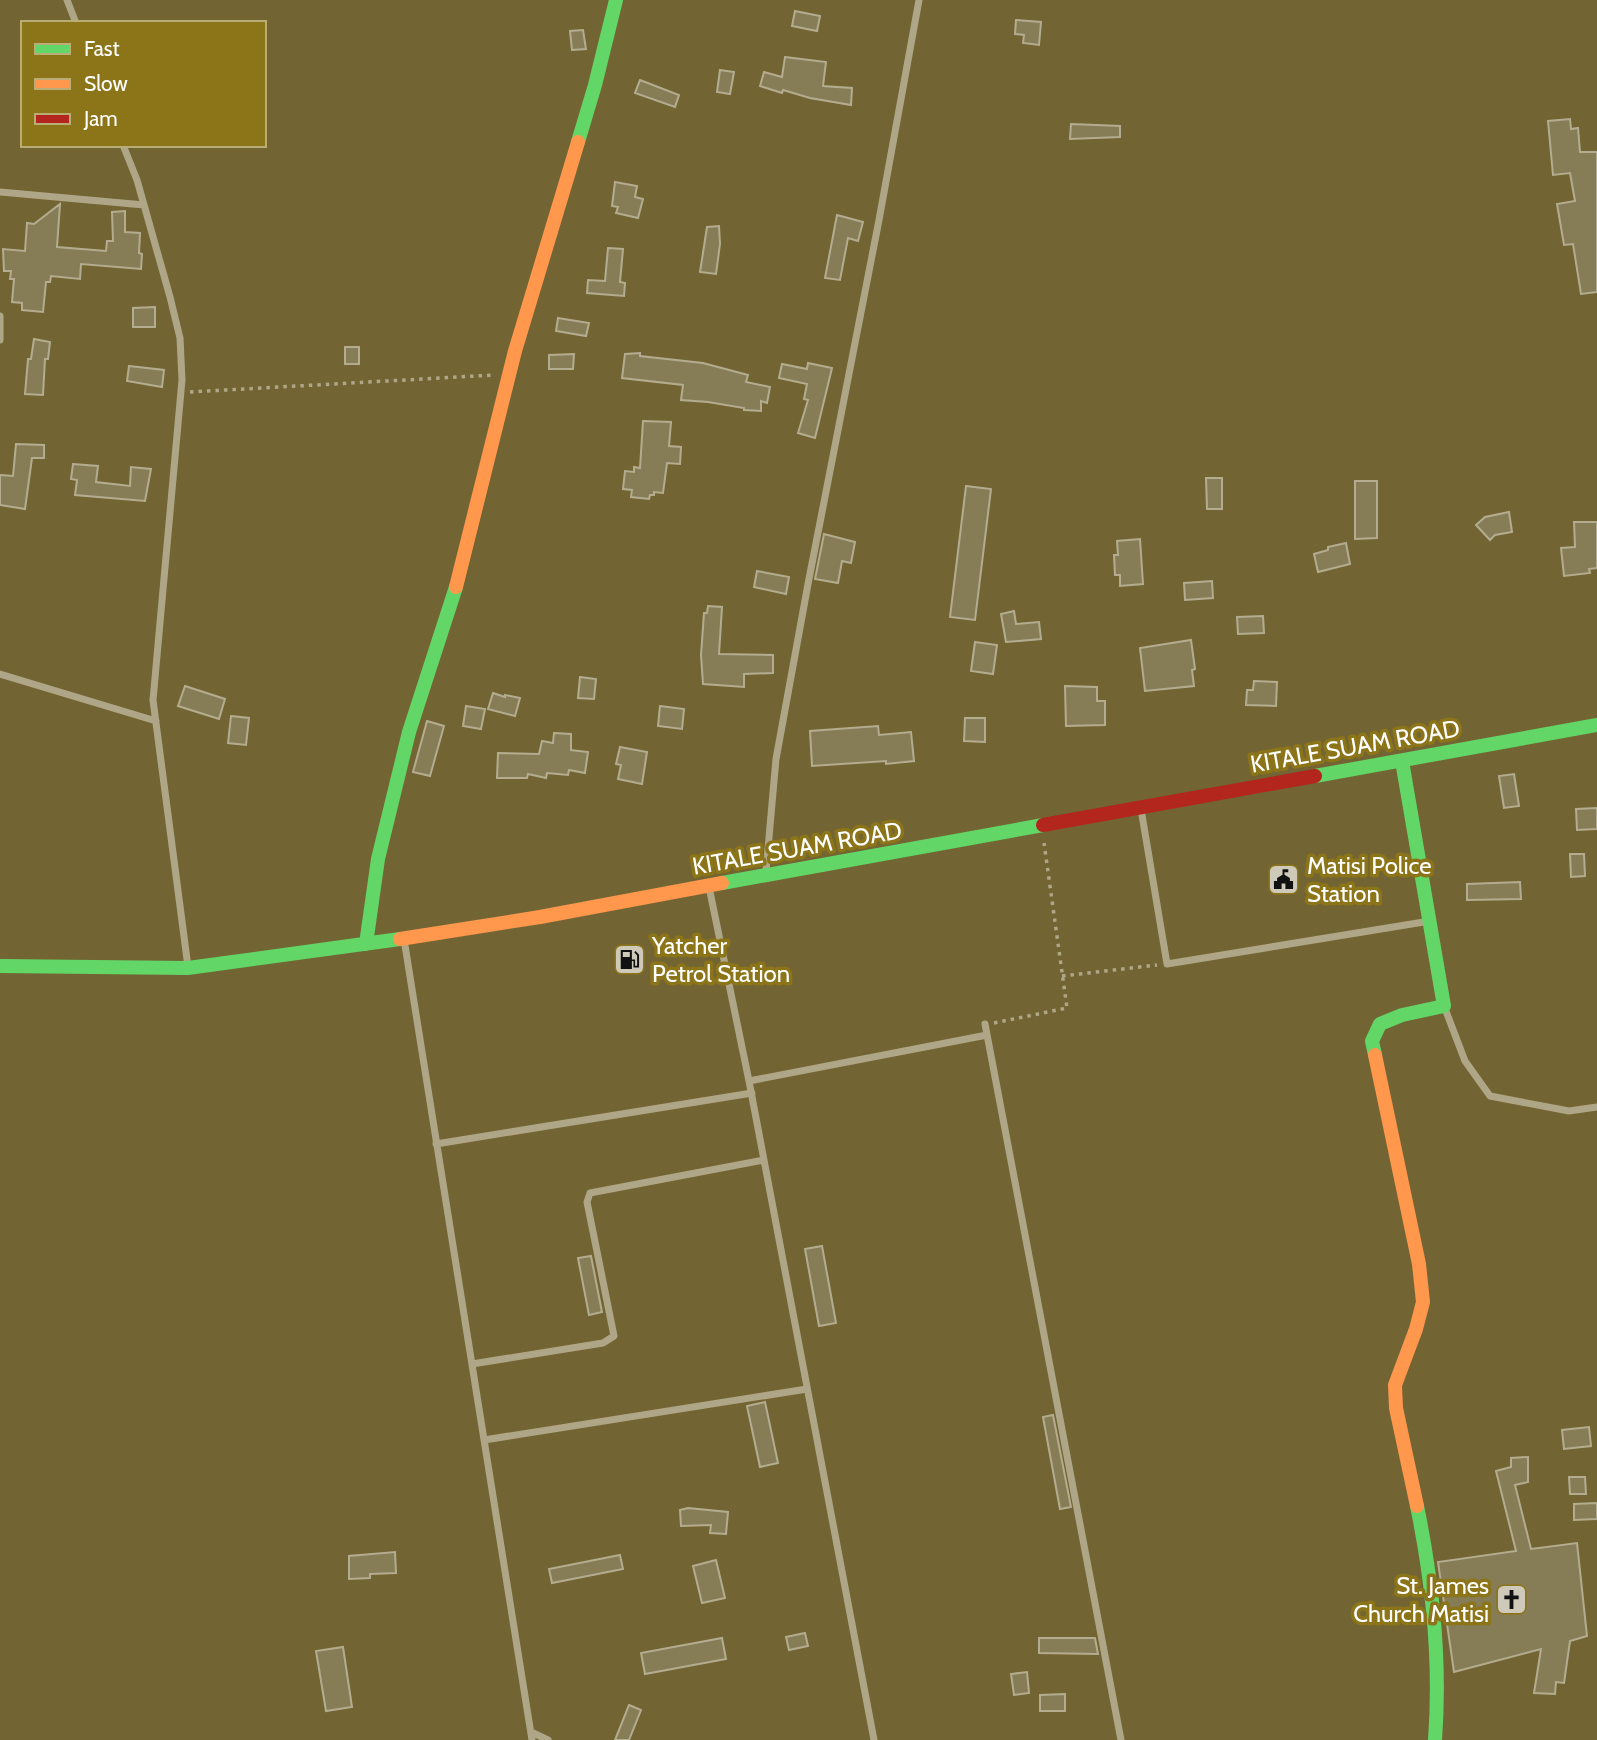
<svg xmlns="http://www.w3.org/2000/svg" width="1597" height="1740" viewBox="0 0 1597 1740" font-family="Cabin,sans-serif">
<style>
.building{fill:#867d57;stroke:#b4ac8f;stroke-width:2}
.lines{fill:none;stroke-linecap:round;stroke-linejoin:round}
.path{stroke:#afa687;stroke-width:3.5;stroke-dasharray:3.5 5;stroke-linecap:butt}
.street{stroke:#afa687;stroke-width:7}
.fast{stroke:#63d668;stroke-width:14}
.slow{stroke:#ff974d;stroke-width:14}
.jam{stroke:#b3261e;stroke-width:14}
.labels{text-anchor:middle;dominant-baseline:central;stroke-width:7;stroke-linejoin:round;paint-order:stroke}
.street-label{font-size:24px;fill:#fff;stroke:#8c7419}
.poi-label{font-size:24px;fill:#fff;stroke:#8c7419;text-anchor:start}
</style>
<rect width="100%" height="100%" fill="#726533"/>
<path class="building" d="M795,11L820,16L817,31L792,26Z
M1016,20L1041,22L1039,45L1023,43L1024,35L1015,34Z
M583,30L586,49L572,50L570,31Z
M785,57L826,62L823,86L852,88L851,105L810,98L783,90L782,93L760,86L764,72L782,77Z
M720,70L734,72L730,94L717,92Z
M640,80L679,95L675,107L635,93Z
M1570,119L1571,129L1578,128L1580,152H1597V292L1581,294L1573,244L1564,245L1557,204L1575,201L1570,173L1553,175L1548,121Z
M1071,124L1120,126V137L1070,139Z
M615,182L637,186L635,197L643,199L638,218L616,213L618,207L612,206Z
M60,204L57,247L106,251L107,241H113L112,212L125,211V232L140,233L139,253L142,254L141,269L81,264L80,279L51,276L50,282H46L43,312L22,310V303L12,302L14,279H10L11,271H4L3,249L25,251L27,223L34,224Z
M837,215L863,222L858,241L848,238L840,280L825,278Z
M719,226L720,244L716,274L700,272L707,227Z
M608,248L623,249L620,282L625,283L624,296L587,293L588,280L605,281Z
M155,307V327H133V308Z
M558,318L589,323L586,336L556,331Z
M34,339L50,342L48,359H45L43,395L25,394L28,359H31Z
M345,347H359V364H345Z
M640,353V356L703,363L748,375L746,382L770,387L767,403L761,401V411L744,410V408L708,402L681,400L683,385L622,378L625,354Z
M574,354L573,369H549V355Z
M808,363L832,368L815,438L798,433L808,400L804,399L807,384L779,378L782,364L807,369Z
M129,366L164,370L162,387L127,381Z
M643,421L671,422L669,446L681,447L680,464L667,463L663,493L654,492V495H650L649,499L631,497L632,490L623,489L625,471L634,472V467L640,468Z
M16,444L44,445V458H32L25,509L0,505V475L13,476Z
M73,464L98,466L96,482L130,486L131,467L151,469L145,501L75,495L77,480L71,479Z
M1206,478H1222V509H1207Z
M1355,481H1377V538L1355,539Z
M966,486L991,489L975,620L950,617Z
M1509,512L1512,532L1495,535L1490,540L1476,525L1485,517Z
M1574,522H1597V568L1589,569L1590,573L1564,576L1561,548L1575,547Z
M824,534L855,542L851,563L842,561L838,583L815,579Z
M1140,539L1143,584L1120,586V575H1115L1114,555H1118L1117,541Z
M1346,543L1350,564L1318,572L1314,554L1328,550V547Z
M757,571L789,577L786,594L754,587Z
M1212,581L1213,598L1185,600L1184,583Z
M708,606L722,607L719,654L773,655V673L744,674V687L703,684L701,655L704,613H707Z
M1014,611L1016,624L1039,622L1041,639L1006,642L1001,614Z
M1263,616L1264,633L1238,634L1237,617Z
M1191,640L1195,669L1192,670L1194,686L1145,691L1140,648Z
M975,642L997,645L993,674L971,671Z
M580,677L596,679L594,699L578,698Z
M1254,681L1277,682L1276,706L1246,705L1247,690H1253Z
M185,686L225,699L219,719L178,706Z
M1065,686L1097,687V701H1105V725L1066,726Z
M493,693L505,697V695L520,698L515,716L488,709Z
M466,706L485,709L481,729L463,726Z
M660,706L684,709L682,729L658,726Z
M231,716L249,718L246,745L228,743Z
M965,718H985V742L964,741Z
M427,721L444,726L430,776L413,772Z
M878,726L879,735L911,732L914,761L886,764V761L812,766L810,731Z
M554,733L571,734V750L588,752L585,773L569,770L568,775L547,773L546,778L528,774L527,778H497L498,753L539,754L542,741L553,743Z
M620,747L647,752L642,784L618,779L621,765L616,764Z
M1514,774L1519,806L1504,808L1499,776Z
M1597,808V829L1577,830L1576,809Z
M1570,854H1584L1585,876L1571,877Z
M1520,882L1521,899L1467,900V884Z
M822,1246L836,1323L819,1326L805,1249Z
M591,1256L602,1312L589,1315L578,1258Z
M765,1402L778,1463L760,1467L747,1406Z
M1053,1415L1071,1507L1060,1509L1043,1417Z
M1589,1427L1591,1446L1564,1449L1562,1430Z
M1528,1457V1482L1515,1485L1531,1549L1577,1543L1587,1636L1570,1641L1564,1683L1556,1682L1555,1694L1534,1693L1541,1649L1454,1672L1438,1562L1516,1551L1496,1471L1511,1467V1458Z
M1569,1477H1585L1586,1494H1570Z
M1597,1503V1519L1574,1520V1504Z
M688,1508L728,1512L726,1534L710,1533L711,1525L681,1526L680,1510Z
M395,1552L396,1573L370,1574V1578L349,1579V1556Z
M620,1555L623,1569L552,1583L549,1569Z
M716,1560L725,1598L702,1603L693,1566Z
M805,1633L808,1646L789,1650L786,1637Z
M722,1638L726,1659L645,1674L641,1653Z
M1039,1638H1095L1098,1654L1039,1653Z
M343,1647L352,1707L326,1711L316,1651Z
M1027,1672L1029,1693L1014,1695L1011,1674Z
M1065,1694V1711H1040V1695Z
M629,1705L641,1710L629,1740H615Z"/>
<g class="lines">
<path class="path" d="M190,392L494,375
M1062,976L1157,965
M994,1023L1067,1008L1044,843"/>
<path class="street" d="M67,0L76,23
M123,145L137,180L170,297L180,338L182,380L153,700L188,967
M0,192L144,205
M0,316V340
M0,674L156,721
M1141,809L1167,964L1430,921
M766,871L776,759L808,584L879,220L919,0
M709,887L749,1081L874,1740
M404,939L532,1740
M1444,1006L1465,1061L1490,1096L1569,1111L1597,1107
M985,1024L1121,1740
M749,1081L987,1035
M436,1144L752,1093
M472,1364L603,1343L614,1336L587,1202L590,1193L764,1160
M484,1440L807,1389
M531,1732L548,1740"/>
<path class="fast" d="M578,142L595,85L616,0
M1315,776L1597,725
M722,883L1043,825
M366,944L378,859L409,732L456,587
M0,966L188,968L400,939
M1375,1055L1372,1041L1380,1024L1402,1015L1444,1006L1402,761
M1417,1506C1433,1584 1441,1660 1435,1740"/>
<path class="slow" d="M456,587L515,351L578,142
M400,939L540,917L722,883
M1375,1055L1419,1264L1423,1302L1416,1329L1395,1385L1396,1408L1417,1506"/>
<path class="jam" d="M1043,825L1315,776"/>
</g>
<defs>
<symbol id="civic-square" viewBox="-11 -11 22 22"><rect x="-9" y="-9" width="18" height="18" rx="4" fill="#cec9b8" stroke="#8c7419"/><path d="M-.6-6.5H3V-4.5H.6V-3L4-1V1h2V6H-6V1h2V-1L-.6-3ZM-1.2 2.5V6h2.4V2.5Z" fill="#111"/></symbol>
<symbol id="fuel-square" viewBox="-11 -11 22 22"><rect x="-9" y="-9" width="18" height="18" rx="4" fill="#cec9b8" stroke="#8c7419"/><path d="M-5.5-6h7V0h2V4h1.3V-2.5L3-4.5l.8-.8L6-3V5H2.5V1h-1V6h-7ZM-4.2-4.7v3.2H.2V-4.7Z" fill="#111"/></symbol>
<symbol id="church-square" viewBox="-11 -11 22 22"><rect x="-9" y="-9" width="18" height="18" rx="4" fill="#cec9b8" stroke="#8c7419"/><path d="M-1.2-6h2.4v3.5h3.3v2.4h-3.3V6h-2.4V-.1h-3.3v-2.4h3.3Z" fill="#111"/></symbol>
</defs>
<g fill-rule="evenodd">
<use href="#civic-square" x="1266" y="862" width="35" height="35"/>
<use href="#fuel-square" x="612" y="942" width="35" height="35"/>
<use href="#church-square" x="1494" y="1582" width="35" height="35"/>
</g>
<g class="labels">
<g class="street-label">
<text transform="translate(1355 746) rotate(-10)">KITALE SUAM ROAD</text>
<text transform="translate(797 848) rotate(-10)">KITALE SUAM ROAD</text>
</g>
<g class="poi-label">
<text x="1307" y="865">Matisi Police<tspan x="1307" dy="28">Station</tspan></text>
<text x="652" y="945">Yatcher<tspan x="652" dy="28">Petrol Station</tspan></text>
<text x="1489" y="1585" text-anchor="end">St. James<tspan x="1489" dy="28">Church Matisi</tspan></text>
</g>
</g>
<rect x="21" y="21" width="245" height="126" fill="#8c7419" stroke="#baac75" stroke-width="2"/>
<rect x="35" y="44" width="35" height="10" fill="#63d668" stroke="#baac75" stroke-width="2"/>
<text x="84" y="56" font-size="21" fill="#ffffff">Fast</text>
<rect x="35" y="79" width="35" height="10" fill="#ff974d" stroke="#baac75" stroke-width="2"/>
<text x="84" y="91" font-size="21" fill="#ffffff">Slow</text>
<rect x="35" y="114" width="35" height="10" fill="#b3261e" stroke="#baac75" stroke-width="2"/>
<text x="84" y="126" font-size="21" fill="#ffffff">Jam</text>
</svg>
